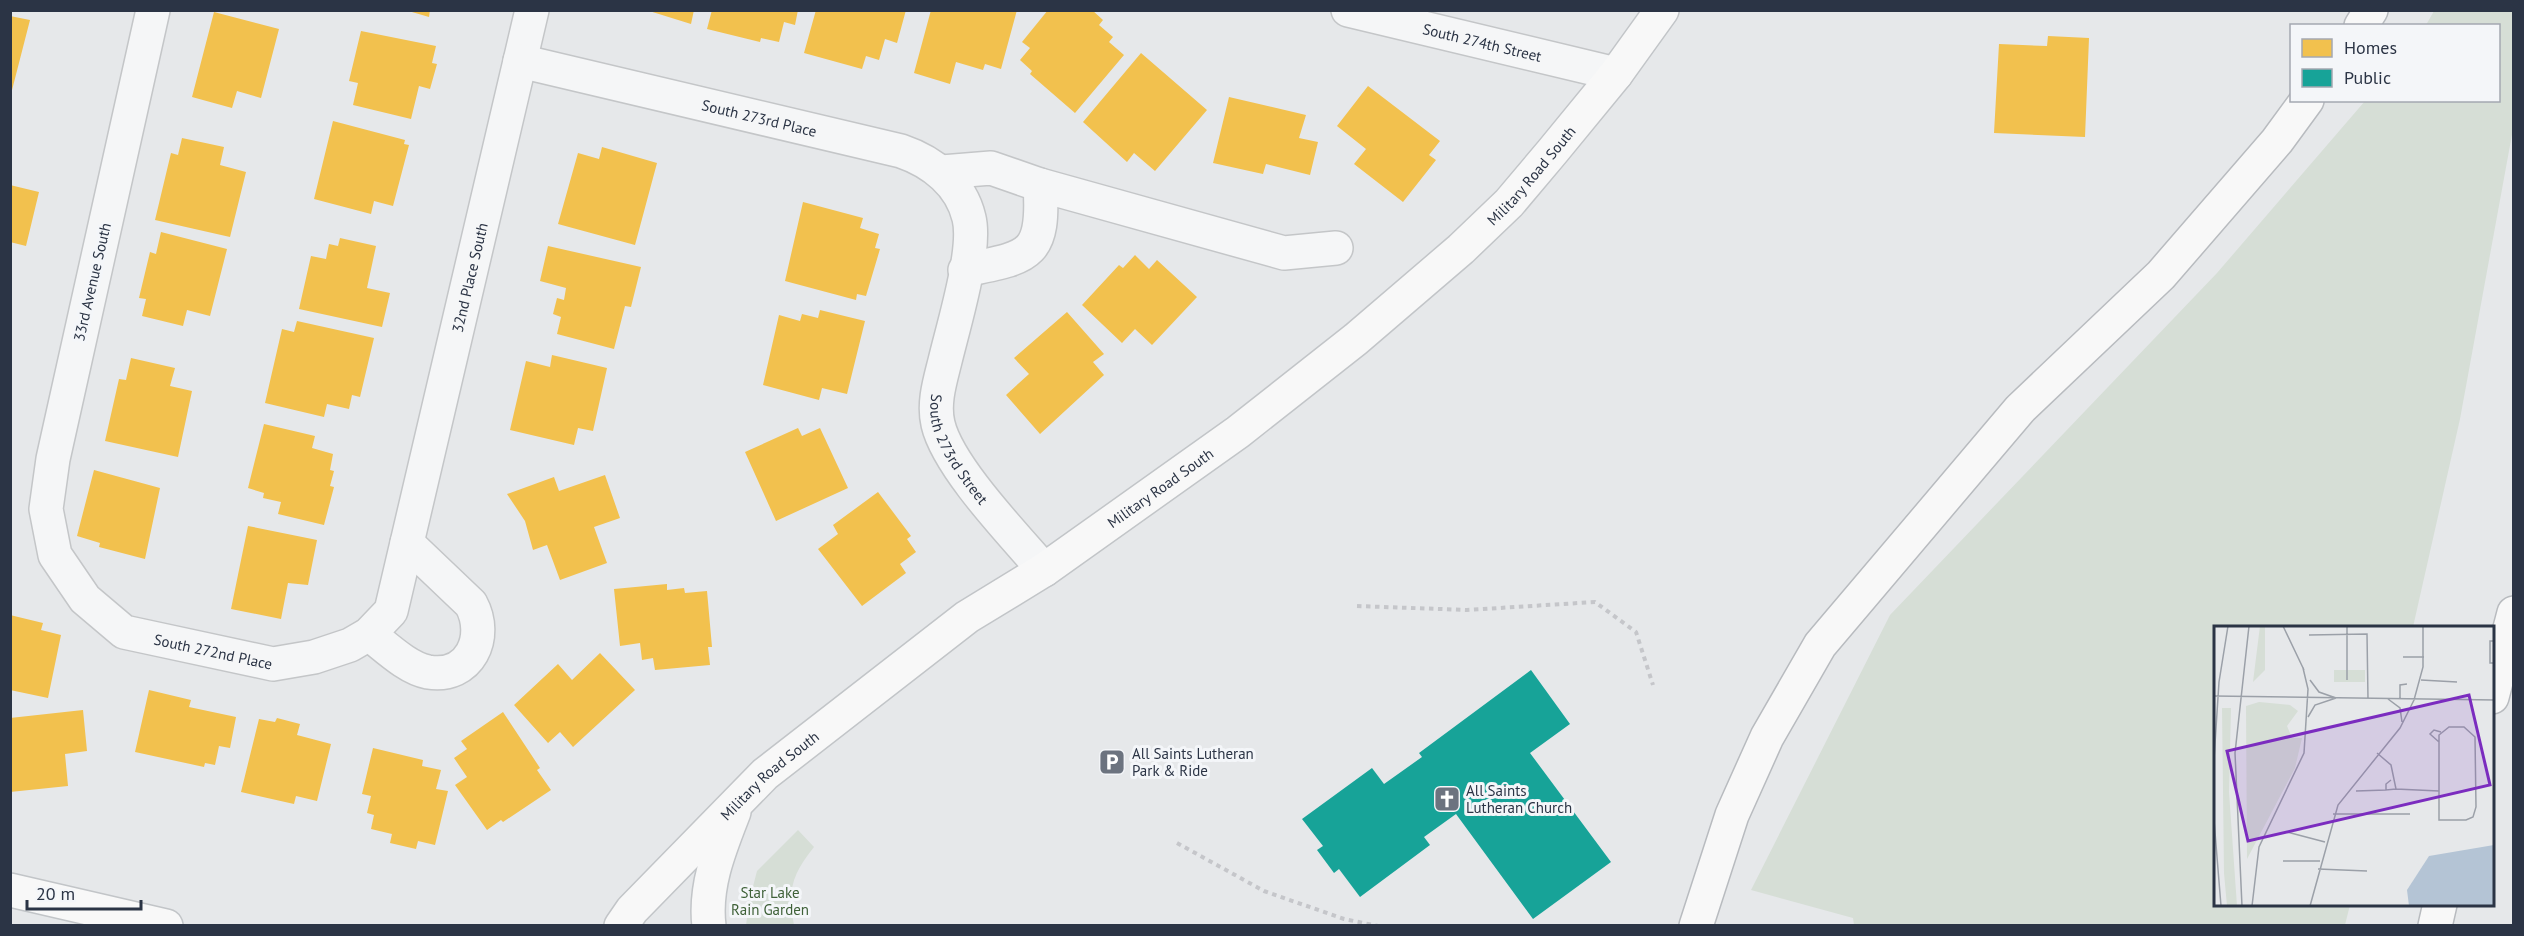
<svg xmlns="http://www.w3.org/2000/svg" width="2524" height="936" viewBox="0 0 2524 936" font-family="'PT Sans',sans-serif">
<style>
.green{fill:#d6ded6}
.homes{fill:#f2c14e}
.public{fill:#17a398}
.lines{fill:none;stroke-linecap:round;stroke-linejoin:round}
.minor-casing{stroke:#c4c6c8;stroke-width:36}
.major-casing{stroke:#c2c5c8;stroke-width:36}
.highway-casing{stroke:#b8bbbf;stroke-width:36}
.path{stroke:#c5c6ca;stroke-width:4;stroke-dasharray:4.5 4.5;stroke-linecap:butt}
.minor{stroke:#f5f6f7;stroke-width:33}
.major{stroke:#f8f8f8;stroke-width:33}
.highway{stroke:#f8f8f8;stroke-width:33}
.labels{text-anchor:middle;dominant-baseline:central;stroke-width:6;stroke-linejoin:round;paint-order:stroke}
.street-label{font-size:15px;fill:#2b3445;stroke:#f4f6f9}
.poi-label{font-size:15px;fill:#2b3445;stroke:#f4f6f9;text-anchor:start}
.park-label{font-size:15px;fill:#3f6138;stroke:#f4f6f9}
.inset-road{fill:none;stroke:#9ba0a8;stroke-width:1.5}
.view{fill:#7b2cbf;fill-opacity:0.15;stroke:#7b2cbf;stroke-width:3}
.inset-edge{fill:none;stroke:#2b3445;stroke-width:3}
</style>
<rect width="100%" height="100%" fill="#e6e8ea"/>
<path class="green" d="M2434,11H2513V129L2460,419L2413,627H2215V904L2350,905L2345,925H1854L1853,918L1751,890L1890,615L2217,273L2365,101L2498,100V26L2426,25Z
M798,830L814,847C792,875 787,890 794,925H746L750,898L757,871Z"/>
<path class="homes" d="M405,10H430L429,17Z
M646,10H694L691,24Z
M712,10H798L795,25L784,22L779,42L761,38L760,42L707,29Z
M816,10H906L897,43L885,39L879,60L866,56L862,69L804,53Z
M931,10H1017L1001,69L985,64L983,70L956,62L950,84L914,73Z
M1048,10H1092L1103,20L1099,25L1113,37L1109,42L1124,55L1075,113L1030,74L1032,71L1020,60L1030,48L1022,42Z
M214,12L279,29L261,98L237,91L232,108L192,97Z
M10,16L30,20L11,94H10Z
M361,31L436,46L432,63L437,64L430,89L419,86L411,119L353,105L358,83L349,81Z
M2048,36L2089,38L2085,137L1994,133L1999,44L2047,46Z
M1141,53L1207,110L1155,171L1134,153L1127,162L1083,122Z
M1368,86L1440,141L1429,155L1436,160L1403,202L1354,164L1366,149L1337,126Z
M1229,97L1306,115L1299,138L1318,142L1310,175L1266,164L1263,174L1213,163Z
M333,121L405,140L404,144L409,145L393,206L374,201L371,214L314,199Z
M182,138L224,147L220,165L246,172L230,237L155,220L171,153L178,155Z
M602,147L657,163L635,245L558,224L578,153L599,159Z
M10,185L39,192L26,246L10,242Z
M803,202L863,218L860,228L879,234L875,248L880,249L866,296L857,294L856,300L785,281Z
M161,232L227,249L210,316L187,310L183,326L142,316L146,299L139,298L150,252L156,254Z
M340,238L376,246L367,288L390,293L382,327L299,309L311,256L326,259L329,244L338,246Z
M548,246L641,267L631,307L625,306L614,349L557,334L561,317L553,314L557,298L564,300L566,288L540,281Z
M1135,255L1149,269L1157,260L1197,297L1152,345L1135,329L1122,343L1082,305L1119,265L1123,268Z
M820,310L865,321L847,394L822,388L819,400L763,385L779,315L800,321L802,314L818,318Z
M1067,312L1104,354L1093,362L1104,375L1040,434L1006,395L1029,374L1014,358Z
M297,321L374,338L360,397L352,395L349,409L327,404L324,417L265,403L282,329L294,332Z
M552,355L607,368L593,431L578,428L574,445L510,430L526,361L550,367Z
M131,358L175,368L170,386L192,391L178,457L105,441L119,379L126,380Z
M264,424L315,436L312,448L333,454L330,470L334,471L330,486L334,487L324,525L278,514L281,502L263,498L264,493L248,488Z
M798,428L802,436L820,428L848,488L776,521L745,452Z
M94,470L160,488L145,559L99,547L100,543L77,536Z
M605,475L620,518L594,527L607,563L560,580L547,545L533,550L525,521L507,494L554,477L559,491Z
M878,492L911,536L907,539L916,552L900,564L906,573L862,606L818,549L838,534L833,525Z
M248,526L317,540L308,585L288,583L281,619L231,609Z
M667,584V590L684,588L685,593L707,591L712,647H708L710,665L655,670L653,658L642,660L640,643L620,646L614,589Z
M10,615L43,623L41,630L61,635L48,698L10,690Z
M600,653L635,690L573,747L560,732L548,743L514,705L558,664L572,680Z
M149,690L191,700L189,707L236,717L230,748L219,746L215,765L205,763L204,767L135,752Z
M83,710L87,751L65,754L68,786L10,792V718Z
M503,712L540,768L537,770L551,790L503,822L501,820L487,830L455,785L467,777L454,758L467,749L461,741Z
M277,718L300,724L297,735L331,744L317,801L296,796L294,804L241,792L259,719L275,722Z
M373,748L423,760L422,766L441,770L436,789L448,791L435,845L418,841L416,849L390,843L392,834L371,829L374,815L367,813L371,796L362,794Z"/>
<path class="public" d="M1531,670L1570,724L1530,753L1611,862L1533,919L1456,814L1424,837L1430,845L1360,897L1339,869L1334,873L1317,850L1323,846L1302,819L1372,768L1384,784L1422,757L1419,753Z"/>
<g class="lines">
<defs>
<g id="minor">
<path id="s1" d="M153,10L53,459L46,509L55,555L85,599L124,632L273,664L314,657L350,645L369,634L391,611L532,10"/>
<path id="s2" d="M1348,10L1616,74"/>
<path id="s3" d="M520,61L901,151C933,162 961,184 969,218C977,250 953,327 945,361C940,381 933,403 938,424C948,467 1014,535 1044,570"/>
<path d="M942,172L991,168L1040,185C1045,257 1029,257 965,270"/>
<path d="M1040,185L1284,253L1336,248"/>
<path d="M369,634C386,647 407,668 428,672C470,679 489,637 471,604L407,543"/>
</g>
<g id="major">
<path d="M10,890L166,926"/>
<path id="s4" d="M621,926L632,910L765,774L967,617L1044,570L1238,432L1356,339L1461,249L1509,203L1552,152L1616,74L1662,10"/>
<path d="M709,926C704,886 720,848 734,812"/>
</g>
<path id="highway" d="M2361,26L2371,10
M2492,697L2514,613
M1696,926L1732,815L1767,737L1820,645L2020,409L2161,275L2277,141L2307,100
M2435,926L2440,904"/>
</defs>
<use href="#minor" class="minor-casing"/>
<use href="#major" class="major-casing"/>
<use href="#highway" class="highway-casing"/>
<path class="path" d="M1357,606L1467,610L1595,602L1636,632L1653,685
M1177,843L1264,891L1344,919L1378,926"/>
<use href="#minor" class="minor"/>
<use href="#major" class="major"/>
<use href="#highway" class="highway"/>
</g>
<defs>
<symbol id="parking-square" viewBox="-11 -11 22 22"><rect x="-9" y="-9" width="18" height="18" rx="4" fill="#6c737f" stroke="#f4f6f9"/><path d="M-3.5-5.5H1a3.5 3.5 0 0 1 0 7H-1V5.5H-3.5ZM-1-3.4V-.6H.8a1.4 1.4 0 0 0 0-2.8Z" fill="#fff"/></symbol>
<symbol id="church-square" viewBox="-11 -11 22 22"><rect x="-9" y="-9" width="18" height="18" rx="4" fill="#6c737f" stroke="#f4f6f9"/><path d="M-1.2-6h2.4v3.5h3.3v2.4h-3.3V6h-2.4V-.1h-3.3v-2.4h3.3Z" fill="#fff"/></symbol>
</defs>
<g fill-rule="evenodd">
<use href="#parking-square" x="1097" y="747" width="30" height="30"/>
<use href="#church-square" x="1432" y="784" width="30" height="30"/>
</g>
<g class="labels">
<g class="street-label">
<text stroke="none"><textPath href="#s2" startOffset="138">South 274th Street</textPath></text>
<text stroke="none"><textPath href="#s3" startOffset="246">South 273rd Place</textPath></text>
<text stroke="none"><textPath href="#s4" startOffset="1184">Military Road South</textPath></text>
<text stroke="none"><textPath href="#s1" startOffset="1290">32nd Place South</textPath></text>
<text transform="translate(92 282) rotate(-77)">33rd Avenue South</text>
<text stroke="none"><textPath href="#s3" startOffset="732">South 273rd Street</textPath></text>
<text stroke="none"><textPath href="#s4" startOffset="698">Military Road South</textPath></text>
<text stroke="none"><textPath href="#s1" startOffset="753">South 272nd Place</textPath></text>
<text stroke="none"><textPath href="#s4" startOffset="212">Military Road South</textPath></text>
</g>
<g class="poi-label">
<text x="1132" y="753">All Saints Lutheran<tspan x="1132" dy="17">Park &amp; Ride</tspan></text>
<text x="1466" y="790">All Saints<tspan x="1466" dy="17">Lutheran Church</tspan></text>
</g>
<g class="park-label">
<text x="770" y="892">Star Lake<tspan x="770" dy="17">Rain Garden</tspan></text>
</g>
</g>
<g transform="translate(2214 626)">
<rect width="280" height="280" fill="#e6e8ea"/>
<path d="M46,0H51V44L39,56ZM120,44H151V56H120ZM45,76L76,79L84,85L73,100L78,112H88L81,142L33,233L32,80ZM8,82H17L15,166L23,280H13L10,247Z" fill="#d6ded6"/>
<path d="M280,219V280H195L193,264L215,230Z" fill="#b4c4d5"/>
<path class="inset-road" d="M69,0L90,44M133,0V54M95,9L153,8L154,73M281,15H276V37H281M189,31H210M96,54L105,66L122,72M207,54L243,56M0,70L281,74M174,73L186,82L188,96M186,73V59L193,58M94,91L101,79L122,72M235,101H250L261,111L262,181L259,191L252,194H225V109ZM225,116L216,108L220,104L227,106M163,127L177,139L182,163L225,165M0,133L5,56L14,0M177,154L172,158V164L182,163M142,165L172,164M119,188H196M0,194L7,280M73,206L111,216M69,235H106M104,243L153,245M28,280L21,127L35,0M38,280L45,221L90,127L94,63L89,42M96,280L124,179L186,102L200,74L209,41V0"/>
<path class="view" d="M255,69L276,159L34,215L13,125Z"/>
<rect width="280" height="280" class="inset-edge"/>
</g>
<rect width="2524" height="936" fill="none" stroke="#2b3445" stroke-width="24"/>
<rect x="2290" y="24" width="210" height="78" fill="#f4f6f9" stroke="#a4a8b1" stroke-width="1.5"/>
<rect x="2302" y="39" width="30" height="18" fill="#f2c14e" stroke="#a4a8b1" stroke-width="1.5"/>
<text x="2344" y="54" font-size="18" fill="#2b3445">Homes</text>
<rect x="2302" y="69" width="30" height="18" fill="#17a398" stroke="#a4a8b1" stroke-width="1.5"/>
<text x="2344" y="84" font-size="18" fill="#2b3445">Public</text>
<path d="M27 900v9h114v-9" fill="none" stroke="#2b3445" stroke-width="3"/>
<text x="36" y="900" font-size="18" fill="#2b3445" stroke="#f4f6f9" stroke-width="4.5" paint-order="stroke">20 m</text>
</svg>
